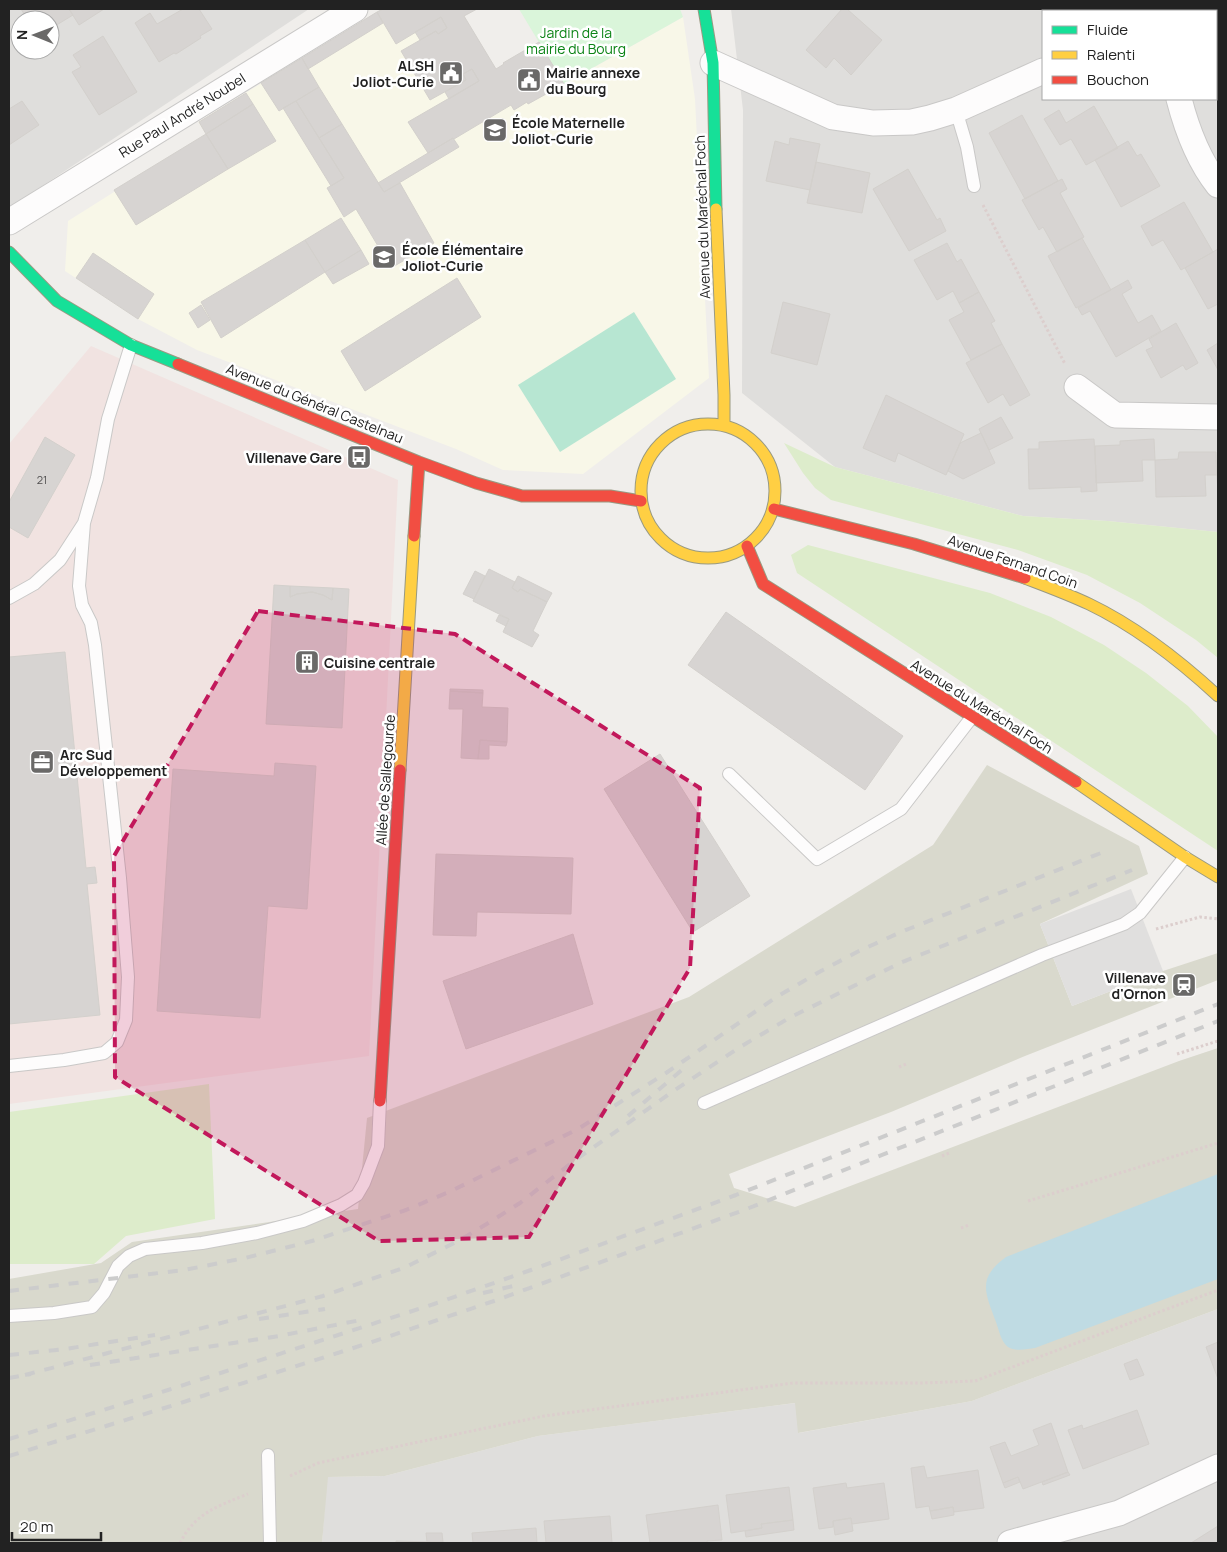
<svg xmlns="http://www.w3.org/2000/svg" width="1227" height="1552" viewBox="0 0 1227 1552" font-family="Manrope,sans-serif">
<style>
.residential{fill:#dfdedc;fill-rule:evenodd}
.commercial{fill:#f1e3e1}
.education{fill:#f8f7e8}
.construction{fill:#d9d9cd}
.grass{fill:#ddeccb}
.park{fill:#daf5da}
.pitch{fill:#b7e6d2}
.parking{fill:#e0dfde}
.water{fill:#bfdbe3}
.building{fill:#d7d4d2;stroke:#d3d0cc}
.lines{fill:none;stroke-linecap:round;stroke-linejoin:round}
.lane-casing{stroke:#c9c8c7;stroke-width:14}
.street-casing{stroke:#c9c8c7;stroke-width:27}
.fast-casing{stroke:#999a82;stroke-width:13}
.slow-casing{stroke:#999a82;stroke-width:13}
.jam-casing{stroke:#999a82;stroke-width:13}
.path{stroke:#dccecd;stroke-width:3;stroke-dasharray:2.5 2.5;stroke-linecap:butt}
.lane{stroke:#fdfcfc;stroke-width:12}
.street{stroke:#fdfcfc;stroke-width:25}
.fast{stroke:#16e098;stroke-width:11}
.slow{stroke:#ffcf43;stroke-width:11}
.jam{stroke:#f24e42;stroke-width:11}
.rail{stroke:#ccc;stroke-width:4;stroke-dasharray:10 10;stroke-linecap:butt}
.marked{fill:#c2185b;fill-opacity:0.2;stroke:#c2185b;stroke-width:4;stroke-dasharray:10 6;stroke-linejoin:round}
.labels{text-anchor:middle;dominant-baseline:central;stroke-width:5;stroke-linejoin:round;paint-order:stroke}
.number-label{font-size:11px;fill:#4f4e4e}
.park-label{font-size:14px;fill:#0c8416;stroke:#fff}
.poi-label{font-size:14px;font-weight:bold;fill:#222;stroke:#fff;text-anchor:start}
.street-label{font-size:14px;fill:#222;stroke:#fff}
</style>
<rect width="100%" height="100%" fill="#f0eeeb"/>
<path class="residential" d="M9,9H309L9,208ZM20,20H50V50H20Z
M731,9H1218V532L1108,521L1023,516L835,467L742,393L743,110ZM1043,11H1216V99H1043Z
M1218,1309V1543H322L327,1477L385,1476L538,1436L796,1403L799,1433L972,1401Z"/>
<path class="commercial" d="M91,346L398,480L369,1056L9,1104V444Z"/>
<path class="education" d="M383,9H458L514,110L527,102L529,104L683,17L695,99L709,378L583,474L503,470L456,449L197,350L138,319L65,271L68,221L206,134L198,122Z"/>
<path class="construction" d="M987,765L1139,846L1148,874L1040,924L1072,1006L1163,971L1218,953V980L1025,1056L891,1112L729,1174L734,1188L795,1207L1179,1061L1218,1048V1309L972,1401L798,1433L795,1403L538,1436L385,1476L328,1477L322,1543H9V1279L101,1263L132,1242L358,1209L367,1118L689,997L933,845Z"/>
<path class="grass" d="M784,443L835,467L1023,516L1108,521L1218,532V658L1196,640L1140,603L1087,575L1018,550L831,500L815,488L803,473Z
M808,545L990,593L1051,617L1104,645L1146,673L1188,706L1218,737V851L797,573L791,555Z
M209,1084L215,1219L126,1236L94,1264H9V1112Z"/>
<path class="park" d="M519,9H680L683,17L564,84Z"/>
<path class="pitch" d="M634,312L676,379L560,452L518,385Z"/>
<path class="parking" d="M1131,889L1163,971L1072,1006L1040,924Z"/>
<path class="water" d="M1218,1174V1279L1035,1348C1027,1349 1016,1352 1008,1347C1001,1342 999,1330 996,1322C985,1292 977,1278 1006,1257Z"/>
<path class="building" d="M21,9H69L73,15L50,29V20H28Z
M69,9H104L79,25Z
M183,9H199L212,29L200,36L201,38L176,54L174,53L159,62L135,23L150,13L157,24Z
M383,9H477L464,16L496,69L504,64L503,63L539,42L564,84L528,104L527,102L514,110L511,105L454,139L453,138L428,153L408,122L479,81L472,69L463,74L466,80L430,100L401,51L436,31L438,34L447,28L441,17L396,44L377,12Z
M842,9H847L882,40L851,75L834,58L826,68L806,50Z
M377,12L383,23L308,69L302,58Z
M441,17L447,28L438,34L436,31L420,40L415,32Z
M103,36L137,92L99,115L72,72L81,67L73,55Z
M302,58L319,87L279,111L261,83Z
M472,69L479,81L449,99L445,92L466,80L463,74Z
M319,87L342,124L319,138L296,101Z
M246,93L253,104L206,134L199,122Z
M22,101L39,125L9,145V109Z
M296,101L344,178L331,186L283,108Z
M253,104L276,141L228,169L206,134Z
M1094,106L1118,148L1086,165L1071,139L1060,145L1044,119L1059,110L1066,123Z
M1022,115L1058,181L1025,199L989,133Z
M342,124L384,192L400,183L434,243L391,268L356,209L344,217L327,188L344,178L319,138Z
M206,134L228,169L136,225L114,190Z
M453,138L459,147L384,192L378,183Z
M790,138L820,144L810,190L766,181L775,141L789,145Z
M1128,141L1137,156L1141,154L1160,186L1121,207L1095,160Z
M816,162L870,173L862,213L807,203Z
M908,169L937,220L940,218L946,231L909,251L873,189Z
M1062,179L1067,189L1060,193L1084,237L1057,252L1043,227L1039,230L1022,200Z
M1184,202L1213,252L1181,270L1163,240L1152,246L1141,226Z
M341,218L361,250L325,272L305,240Z
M1082,238L1111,290L1076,308L1048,256Z
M305,240L325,272L221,338L201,302Z
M947,243L957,262L961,259L979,292L959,303L953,291L937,300L914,260Z
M1218,249V304L1208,309L1185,268Z
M361,250L369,264L333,284L325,272Z
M93,253L154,294L138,319L76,278Z
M457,278L481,317L365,391L341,351Z
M1128,280L1132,288L1122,294L1138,323L1152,315L1161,331L1116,357L1090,311L1082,315L1078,308Z
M979,292L995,321L991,323L1002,344L971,360L949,320L964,312L959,303Z
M783,302L830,314L817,365L771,353Z
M201,305L210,320L198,328L189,313Z
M1176,323L1198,363L1186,370L1183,365L1161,378L1146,350L1153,347L1149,339Z
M1218,343V370L1207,350Z
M1002,344L1030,395L1010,406L1003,394L988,403L966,363Z
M886,395L964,434L946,475L898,453L895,462L863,448Z
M1001,417L1013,438L989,450L979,429Z
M981,433L995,463L963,479L948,471L960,443Z
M45,437L75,455L28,538L9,527V502Z
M1094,439L1097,491L1081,492V487L1029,489L1028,449H1039V442Z
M1154,439L1155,460H1142L1143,481L1096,483L1095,446L1120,445V441Z
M1179,452H1216L1217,475H1205L1206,496L1156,497L1155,460L1178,459Z
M1216,460H1218V493L1217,475Z
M489,569L515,582L512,588L518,592L520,589L547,602L533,631L539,635L532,647L503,632L509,619L473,601Z
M475,571L485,576L474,599L463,594Z
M518,576L552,593L547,602L520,589L518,592L512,588Z
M274,585L290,586V597L297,594L312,592L323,595L332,600L333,588L349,589L342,728L266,724Z
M290,586L333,588L332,600L323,595L312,592L297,594L290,597Z
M726,612L903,736L865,790L688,665Z
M499,615L509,619L506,626L496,621Z
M65,652L86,868L95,867L97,883L87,884L100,1015L9,1024V657Z
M450,689L483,690V693L450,691Z
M450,691L483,693L482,707L508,708L507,742L480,740L478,759L461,758L463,709H449Z
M480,740L507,742L506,746L489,745V759H478Z
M660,754L750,896L693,932L604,789Z
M275,763L316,766L307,909L268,906L260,1018L157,1011L173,769L274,776Z
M436,854L573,858L571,914L477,912L476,936L433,935Z
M573,934L593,1004L466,1049L443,981Z
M1218,1342V1379L1206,1347Z
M1137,1359L1144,1375L1130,1380L1124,1364Z
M1137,1410L1149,1444L1083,1469L1068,1430L1082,1425L1083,1429Z
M1051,1423L1068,1472L1023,1489L1018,1477L1003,1483L990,1447L1005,1442L1011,1456L1039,1445L1033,1430Z
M924,1466L927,1478L978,1470L984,1508L954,1512L953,1507L930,1511L929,1506L916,1508L911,1468Z
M1068,1472L1070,1475L1043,1485L1042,1482Z
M1018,1477L1020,1482L1005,1488L1003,1483Z
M846,1483L847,1488L884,1483L889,1519L852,1524L851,1518L833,1521V1527L819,1529L813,1488Z
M789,1487L793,1520L761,1524L762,1528L731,1533L726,1495Z
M718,1505L722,1540L707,1541V1543H650L646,1515Z
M953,1507L954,1515L932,1519L930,1511Z
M610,1516L612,1543H546L544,1521Z
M851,1518L853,1531L835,1535L833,1521Z
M793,1520L794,1530L746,1537L745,1531L762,1528L761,1524Z
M1218,1526V1543H1191Z
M536,1528L537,1543H473L472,1533Z
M426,1533H442L443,1542H427Z
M396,1541L465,1543H396Z"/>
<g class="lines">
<defs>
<path id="lane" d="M956,110L967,147L974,186
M9,598L34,584L60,560L84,523L97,478L108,419L131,345
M729,774L817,859L901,809L972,717
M9,1066L64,1060L104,1053L117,1042L126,1020L128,977L120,878L95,645L91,623L82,605L79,586L84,523
M704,1103L1042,955L1124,924L1140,913L1185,857
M9,1316L54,1313L92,1307L104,1293L118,1266L129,1256L145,1249L202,1243L257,1233L303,1221L341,1205L357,1195L364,1183L378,1146L380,1101
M268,1455L270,1543"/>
<path id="street" d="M1211,11L1212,9
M713,63L833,117L873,123L912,122L930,118L956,110L1043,71
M1179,99C1187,130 1198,160 1218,185
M9,222L355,9
M1077,387L1115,415L1218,417
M1010,1543L1119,1513L1218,1467"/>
<path id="fast" d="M704,9L713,63L716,209
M9,252L57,301L131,345L178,364"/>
<path id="slow" d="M716,209L724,395V425
M641 491a67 67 0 1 1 134 0a67 67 0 1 1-134 0Z
M1025,578C1046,586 1068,594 1089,604C1137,627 1179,660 1218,696
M400,770L414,536
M1076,782L1185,857L1218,877"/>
<path id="jam" d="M178,364L419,462L476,483L522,496H610L641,501
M774,509L914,544L1025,578
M414,536L419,462
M747,546L763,584L1076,782
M380,1101L400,770"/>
</defs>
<use href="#lane" class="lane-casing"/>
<use href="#street" class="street-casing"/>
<use href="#fast" class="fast-casing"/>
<use href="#slow" class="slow-casing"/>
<use href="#jam" class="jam-casing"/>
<path class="path" d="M983,205L1065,364
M1156,929L1200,917L1218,919
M1177,1054L1218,1041
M899,1067L906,1064
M942,1156L949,1153
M1028,1201L1218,1143
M961,1228L969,1225
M290,1476L318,1463L544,1416L793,1383H921L975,1381L1218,1290
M180,1543C195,1513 218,1506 248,1494"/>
<use href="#lane" class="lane"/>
<use href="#street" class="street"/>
<use href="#fast" class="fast"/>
<use href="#slow" class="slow"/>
<use href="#jam" class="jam"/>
<path class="rail" d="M628,1116L683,1069
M9,1291L184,1270L245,1258L312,1241L406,1210L449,1192L578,1129L666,1073L778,996L821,971L857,952L901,932L1106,851
M483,1293L522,1284
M259,1319L325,1309
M9,1355L65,1349L155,1335
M90,1365L279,1336L366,1319
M25,1375L323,1296L406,1267L460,1240L490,1222L520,1203L574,1161L675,1090L740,1047L791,1017L900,963L1132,870
M9,1378L31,1374
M9,1439L168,1390L434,1304L531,1270L736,1195L1218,1004
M9,1456L174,1405L369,1343L494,1301L744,1210L1218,1021"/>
</g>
<path class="marked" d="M258,611L455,634L700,788L690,968L529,1237L379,1241L115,1077L114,856Z"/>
<defs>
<symbol id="civic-square" viewBox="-11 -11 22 22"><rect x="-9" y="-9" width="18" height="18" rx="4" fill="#6a6968" stroke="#fff"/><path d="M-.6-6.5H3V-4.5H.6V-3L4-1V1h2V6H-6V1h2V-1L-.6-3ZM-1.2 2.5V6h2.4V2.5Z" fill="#fff"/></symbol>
<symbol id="school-square" viewBox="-11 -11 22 22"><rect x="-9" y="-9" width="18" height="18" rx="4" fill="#6a6968" stroke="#fff"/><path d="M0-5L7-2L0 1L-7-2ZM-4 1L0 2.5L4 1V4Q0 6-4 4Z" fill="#fff"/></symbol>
<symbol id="bus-square" viewBox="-11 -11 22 22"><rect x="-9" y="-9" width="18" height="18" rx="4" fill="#6a6968" stroke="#fff"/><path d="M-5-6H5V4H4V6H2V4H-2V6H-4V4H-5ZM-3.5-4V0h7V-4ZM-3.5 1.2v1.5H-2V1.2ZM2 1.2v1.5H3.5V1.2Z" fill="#fff"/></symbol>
<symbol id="building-square" viewBox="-11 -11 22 22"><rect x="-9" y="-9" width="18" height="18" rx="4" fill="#6a6968" stroke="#fff"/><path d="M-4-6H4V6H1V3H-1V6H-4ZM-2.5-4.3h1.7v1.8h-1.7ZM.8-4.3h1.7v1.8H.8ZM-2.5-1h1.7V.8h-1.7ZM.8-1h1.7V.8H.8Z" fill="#fff"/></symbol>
<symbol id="office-square" viewBox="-11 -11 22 22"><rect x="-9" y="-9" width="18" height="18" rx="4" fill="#6a6968" stroke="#fff"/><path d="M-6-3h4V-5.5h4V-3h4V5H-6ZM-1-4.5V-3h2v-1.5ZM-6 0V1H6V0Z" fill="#fff"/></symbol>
<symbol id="station-square" viewBox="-11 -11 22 22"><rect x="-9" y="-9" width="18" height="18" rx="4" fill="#6a6968" stroke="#fff"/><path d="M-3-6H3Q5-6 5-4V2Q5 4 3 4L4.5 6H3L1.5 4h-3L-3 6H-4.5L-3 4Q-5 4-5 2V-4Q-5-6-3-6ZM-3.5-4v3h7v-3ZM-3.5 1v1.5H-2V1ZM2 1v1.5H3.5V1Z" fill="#fff"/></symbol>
</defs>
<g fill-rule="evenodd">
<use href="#civic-square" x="437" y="59" width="28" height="28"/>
<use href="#civic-square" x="515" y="66" width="28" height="28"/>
<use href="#school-square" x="481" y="116" width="28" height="28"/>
<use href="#school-square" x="370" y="243" width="28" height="28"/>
<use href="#bus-square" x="345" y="443" width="28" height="28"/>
<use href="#building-square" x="293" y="648" width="28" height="28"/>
<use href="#office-square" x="28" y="748" width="28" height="28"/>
<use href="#station-square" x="1170" y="971" width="28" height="28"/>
</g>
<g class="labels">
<g class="number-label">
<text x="42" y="479">21</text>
</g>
<g class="park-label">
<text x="576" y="32">Jardin de la<tspan x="576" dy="16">mairie du Bourg</tspan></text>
</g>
<g class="poi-label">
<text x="434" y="65" text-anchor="end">ALSH<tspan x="434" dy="16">Joliot-Curie</tspan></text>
<text x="546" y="72">Mairie annexe<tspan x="546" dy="16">du Bourg</tspan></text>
<text x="512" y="122">École Maternelle<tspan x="512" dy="16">Joliot-Curie</tspan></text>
<text x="402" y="249">École Élémentaire<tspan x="402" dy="16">Joliot-Curie</tspan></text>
<text x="342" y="457" text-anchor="end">Villenave Gare</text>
<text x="324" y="662">Cuisine centrale</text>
<text x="60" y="754">Arc Sud<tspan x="60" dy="16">Développement</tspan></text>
<text x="1166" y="977" text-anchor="end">Villenave<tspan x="1166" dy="16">d'Ornon</tspan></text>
</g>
<g class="street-label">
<text transform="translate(182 115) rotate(-32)">Rue Paul André Noubel</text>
<text transform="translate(702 217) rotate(-92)">Avenue du Maréchal Foch</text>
<text transform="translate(315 403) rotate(22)">Avenue du Général Castelnau</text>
<text transform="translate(1013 561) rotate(19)">Avenue Fernand Coin</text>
<text transform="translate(982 706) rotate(32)">Avenue du Maréchal Foch</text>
<text transform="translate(385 780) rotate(-86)">Allée de Sallegourde</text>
</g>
</g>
<rect width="1227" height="1552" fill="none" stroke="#222222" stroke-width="20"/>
<rect x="1042" y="10" width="175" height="90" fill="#ffffff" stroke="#a7a7a7"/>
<rect x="1052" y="26" width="25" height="8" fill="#16e098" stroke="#a7a7a7"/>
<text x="1087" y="35" font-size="15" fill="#222222">Fluide</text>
<rect x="1052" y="51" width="25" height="8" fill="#ffcf43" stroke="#a7a7a7"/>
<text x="1087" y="60" font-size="15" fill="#222222">Ralenti</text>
<rect x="1052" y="76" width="25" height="8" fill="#f24e42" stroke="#a7a7a7"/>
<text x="1087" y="85" font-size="15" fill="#222222">Bouchon</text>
<g transform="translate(35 35) rotate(271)"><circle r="24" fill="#ffffff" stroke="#a7a7a7"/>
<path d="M0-4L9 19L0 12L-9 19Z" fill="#6a6968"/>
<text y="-8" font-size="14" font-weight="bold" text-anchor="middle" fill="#222222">N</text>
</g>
<path d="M12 1532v8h89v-8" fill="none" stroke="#222222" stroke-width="2.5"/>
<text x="20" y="1532" font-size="15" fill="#222222" stroke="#ffffff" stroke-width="4" paint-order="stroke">20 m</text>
</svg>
